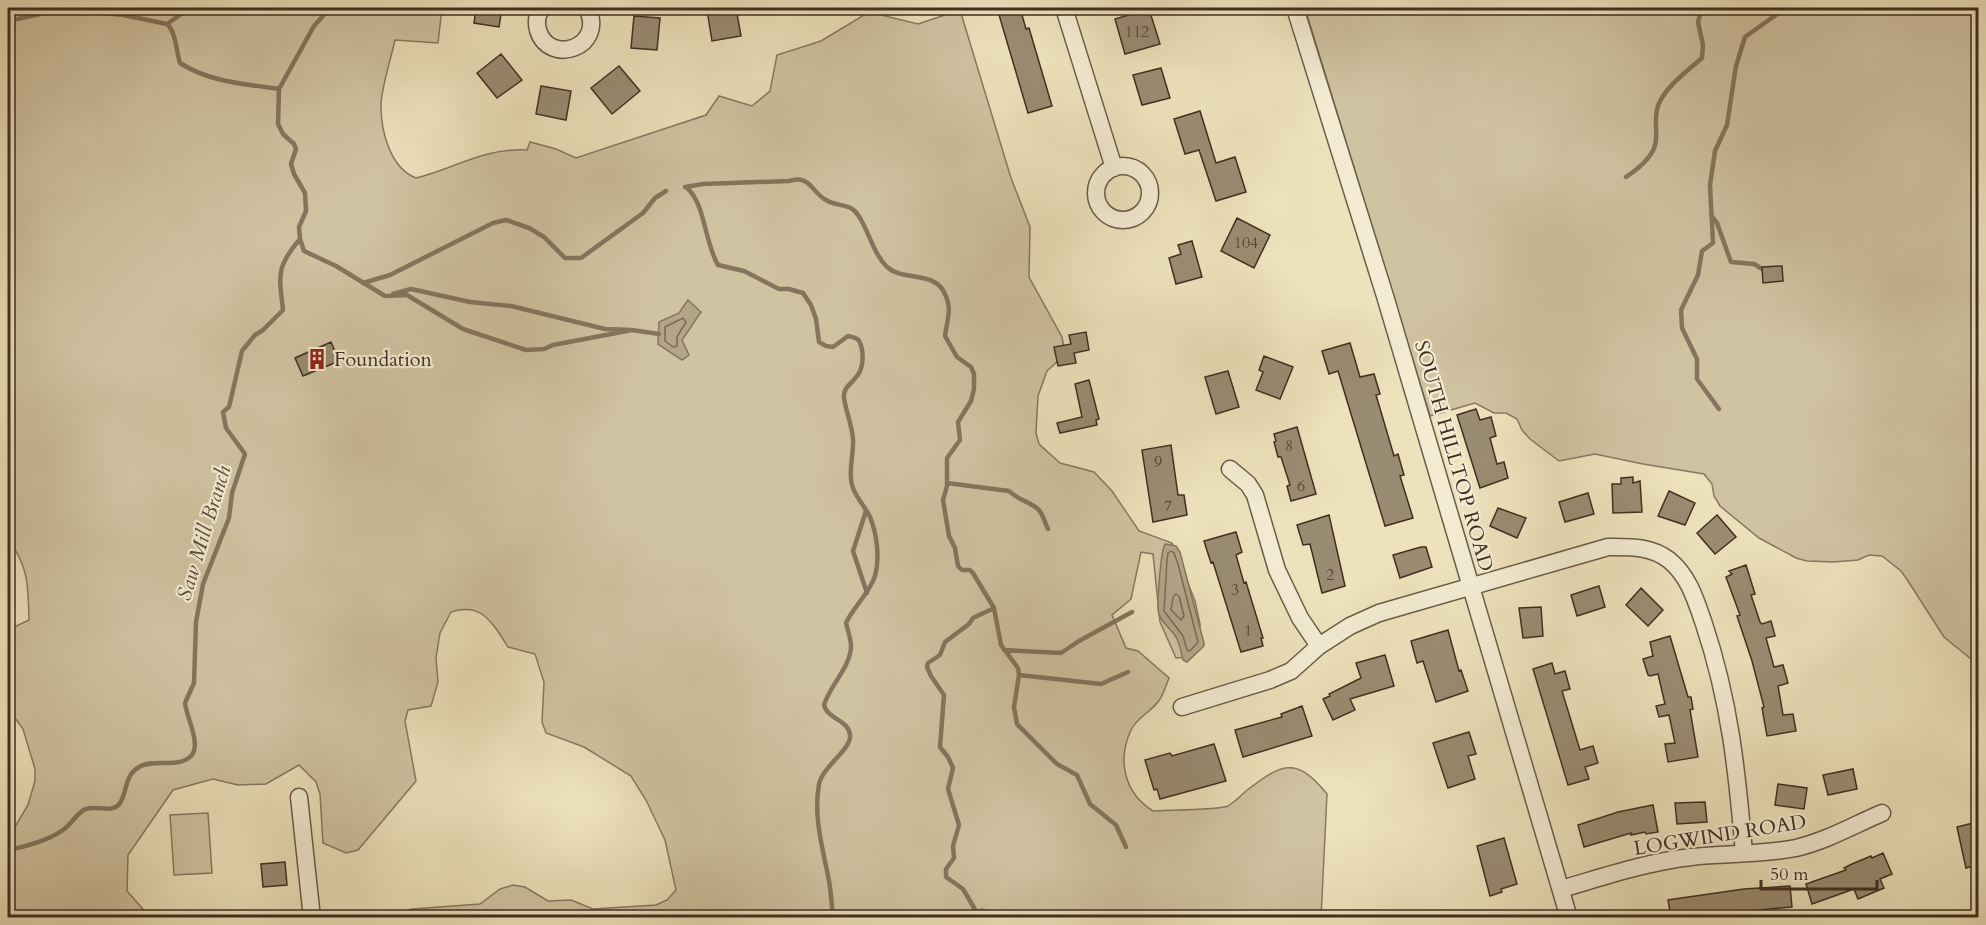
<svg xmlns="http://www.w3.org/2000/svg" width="1986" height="925" viewBox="0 0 1986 925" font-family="Cardo,serif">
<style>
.green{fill:#d0c3a2;stroke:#887862;stroke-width:1.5}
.water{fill:#b3a587;stroke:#85755e;stroke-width:1.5}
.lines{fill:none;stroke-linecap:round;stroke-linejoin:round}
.shore{stroke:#7a6a54;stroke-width:1.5}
.stream{stroke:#85755e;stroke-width:4.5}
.building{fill:#9a8c72;stroke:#412e21;stroke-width:1.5}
.minor-casing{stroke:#6c5b48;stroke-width:19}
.minor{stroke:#f3ecd3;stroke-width:16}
.labels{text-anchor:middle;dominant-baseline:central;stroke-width:4.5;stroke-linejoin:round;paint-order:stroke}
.number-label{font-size:16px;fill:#574635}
.poi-label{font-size:20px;fill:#412e21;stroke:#f3ecd3;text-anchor:start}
.street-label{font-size:20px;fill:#412e21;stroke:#f3ecd3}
.water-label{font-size:21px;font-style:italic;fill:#5e4c3a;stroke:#f3ecd3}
</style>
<rect width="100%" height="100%" fill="#ede2bc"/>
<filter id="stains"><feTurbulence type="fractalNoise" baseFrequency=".00333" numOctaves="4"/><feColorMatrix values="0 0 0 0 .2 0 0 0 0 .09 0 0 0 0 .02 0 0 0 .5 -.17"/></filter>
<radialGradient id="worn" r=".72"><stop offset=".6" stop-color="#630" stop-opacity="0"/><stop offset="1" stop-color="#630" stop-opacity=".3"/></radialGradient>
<path class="green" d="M8,8H442L438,43L395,40C391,59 381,88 381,106C381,131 390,168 416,178C456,168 483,148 527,150L530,142L556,149L576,158L706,115L719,96L752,106L770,91L777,55L821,41L869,12L918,24L960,10L1011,178L1030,227L1029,277L1062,337L1064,348L1059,360L1047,371L1038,396L1036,433L1039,444L1060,463L1094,472L1112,491L1139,531L1172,543L1195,601L1200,624L1199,650L1188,657L1176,658L1160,622L1153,554L1141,552L1131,599L1112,615L1126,648L1138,651L1169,678C1166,685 1164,693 1160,699C1153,711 1137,717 1131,730C1117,760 1124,793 1153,811C1166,810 1219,810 1228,806C1234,802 1241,796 1246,791C1281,764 1296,755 1327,794L1321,918H1042L1037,911L1008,914L981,909L974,918L382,917L412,909L480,904L500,889L513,885L525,887L548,901L571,900L593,909L656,905L667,900L676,890L665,840L646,800L631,776L584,747L546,733L542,722L544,682L535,654L508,647C493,624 483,602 451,612L440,633L436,658L438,682L431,706L408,710L405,721L416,781L358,850L346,853L323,843L320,794L316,782L299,765L266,784L238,785L213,779L173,790L128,855L127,891L150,917H8V832L15,827L28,805L35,781V769L23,729L8,708V630L29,620C28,584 29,569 8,538Z
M1305,8H1978V658L1971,659L1944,637L1908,581L1901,571L1882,556L1869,555L1858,560L1833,562L1807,561L1796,558L1759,538L1720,506L1714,496L1712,484L1704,474L1643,464L1595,454L1559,461L1530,439L1522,430L1517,419L1506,413H1494L1475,403L1430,416Z
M208,813L212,873L174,875L170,815Z"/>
<path class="water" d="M688,300L701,312L682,340L689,355L682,360L658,344L659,322L679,313Z
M1165,544L1176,546L1180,552L1204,643V646L1187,662L1183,660C1181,652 1180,644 1176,637C1171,629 1162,623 1159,614C1156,608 1161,550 1165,544Z"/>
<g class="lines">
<path class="shore" d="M683,318L686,322L677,337V346L673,347L665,341V327Z
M1171,551L1174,553L1178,564L1198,642L1190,651L1187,650L1183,636L1164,611L1167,560L1168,553Z
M1176,594L1179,596L1184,616L1181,620L1171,610L1173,597Z"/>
<path class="stream" d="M213,8L273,10L281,8
M323,8V16L314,26L279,89L278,124L283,134L294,144L296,149L291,164L294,174L305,193L306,211L299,227L300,239L304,251L336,266L385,296L407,295L463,329L526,350L544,349L553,345L632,330
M8,21L63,9L123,15L167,24C176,32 176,50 180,63C209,82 245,84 279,89
M167,24L184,12L202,8
M1626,177C1638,169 1656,155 1656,139C1657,127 1654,118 1658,106C1664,88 1688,70 1702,58L1703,45L1698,22L1702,8
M685,187L703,184L789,181C793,180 798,179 802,180C811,182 817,196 826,200C837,207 851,203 858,215C869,231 873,253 887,267C903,281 933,271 944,292C953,309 947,319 945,336L957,357L971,367L974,374V389L971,401L958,422L960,440L947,458V486L943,500L949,536L955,548L958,566L962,570H970L973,573L994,608L1001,645L1018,668L1019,675L1014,707L1017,724L1057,764L1077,775L1090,804L1116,825L1126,847
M687,188C705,203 705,244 718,265L744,271L779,289H789L803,293L811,305L816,319L819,342L826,346L833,347L848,336C858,338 860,339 862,350C867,382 842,381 844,398C846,412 852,425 853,439C854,453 848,471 852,485C855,497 865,506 870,517C877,534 880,558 875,576C869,594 854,606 846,623C848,631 851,639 851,647C850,668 830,685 824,705C827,719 849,720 850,735C852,749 823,766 819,784C813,817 823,849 829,881C831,893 832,905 833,918
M1711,215L1717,223L1731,262L1754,264L1767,272
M363,283L390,275L493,223L506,220L529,228L544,237L565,258H581L643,213L655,198L666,191
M393,294L411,289L470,302L511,306L605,329L632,330L659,334
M1719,409L1697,379V359L1682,328L1681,310L1698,275L1702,251L1713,243L1710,185L1715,151L1727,125L1736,66L1745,37L1780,12L1783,8
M947,483L1009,491C1018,500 1031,502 1039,510C1043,515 1045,523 1048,529
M866,511L853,551L867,593
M1004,650L1061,653L1079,641L1132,612
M1019,675L1101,684L1128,672
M8,850C25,847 49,840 63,830C72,824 78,811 86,809C97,805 113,814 120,803C128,790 124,776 139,767C153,758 178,769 191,756C202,745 186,716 185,703L194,683L196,622L203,584L229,518L232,493L245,454L226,428L223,412L229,407L242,351L255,335L263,330L283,310C279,275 276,267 300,239
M980,918L963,889L946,877V869L954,858L953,846L959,825L948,789L953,768L948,757L940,747L944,695L931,676L927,667L928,663L940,655L945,642L969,624L973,618L994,608"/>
</g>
<path class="building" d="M476,8H502L499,27L474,23Z
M719,8H736L741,36L712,41L707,10Z
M997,8H1020L1026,29L1029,28L1052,106L1028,113Z
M1149,9L1160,44L1125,54L1115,19Z
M634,16L660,18L657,50L631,48Z
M501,54L522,80L497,98L477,73Z
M619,66L640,91L612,114L591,88Z
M1161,68L1170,98L1142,105L1133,75Z
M541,86L571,91L566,120L536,114Z
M1200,111L1216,163L1235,157L1246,192L1216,201L1199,150L1185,154L1174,119Z
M1237,218L1270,235L1254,268L1221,251Z
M1192,241L1202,277L1176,284L1169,258L1181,254L1178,245Z
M1782,266L1783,281L1763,283L1762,267Z
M1086,332L1089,350L1074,353L1076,363L1058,366L1054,347L1071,344L1069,335Z
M331,342L339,361L303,376L295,358Z
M1350,343L1360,377L1374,374L1380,394L1376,395L1394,456L1398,454L1404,475L1400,476L1413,518L1385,526L1338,371L1329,374L1322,351Z
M1264,356L1293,367L1280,399L1256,390L1263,372L1259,370Z
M1228,371L1239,407L1216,414L1205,377Z
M1089,380L1099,419L1096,420L1097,425L1060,433L1057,423L1082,417L1075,384Z
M1476,409L1480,420L1491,417L1496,436L1490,438L1497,464L1504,462L1508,478L1480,488L1457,415Z
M1297,427L1316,494L1291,501L1287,486L1290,485L1281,457H1278L1274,442L1276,441L1274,434Z
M1171,445L1178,495H1184L1187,515L1153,522L1142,450Z
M1633,477V483L1640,481L1642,512L1613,513L1612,484H1621V478Z
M1669,491L1695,503L1685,525L1658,516Z
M1588,493L1594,514L1565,522L1559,502Z
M1498,508L1526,518L1517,538L1490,526Z
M1329,515L1345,586L1322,593L1310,544L1303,545L1297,525Z
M1717,515L1736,537L1715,554L1697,533Z
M1236,532L1242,552L1236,555L1244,583L1246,582L1263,638H1261L1263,646L1241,652L1213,562L1211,563L1204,541Z
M1421,547H1426L1432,567L1400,578L1393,555Z
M1746,565L1755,594L1751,595L1760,622L1762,624L1771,621L1775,636L1766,638L1774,667L1783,665L1788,683L1778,686L1783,715L1793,714L1796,731L1767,736L1762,708L1764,707L1752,661L1737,616L1740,615L1726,577L1732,574L1729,571Z
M1599,586L1605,607L1577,616L1571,595Z
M1641,588L1663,610L1648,626L1626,605Z
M1541,607L1543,636L1523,638L1519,608Z
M1448,630L1459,671L1461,670L1468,691L1436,702L1423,661L1417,663L1411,641Z
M1670,636L1688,697H1691L1693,709L1690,710L1698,757L1668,762L1665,744L1675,743L1669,715L1659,717L1656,706L1665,704L1658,674L1650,676L1648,675L1643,659L1653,656L1650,642Z
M1385,655L1394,686L1350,699L1355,710L1333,720L1323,699L1330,696L1329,694L1361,678L1356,663Z
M1552,663L1555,674L1565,671L1570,689L1562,691L1580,750L1593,746L1598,763L1585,767L1589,779L1568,785L1533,669Z
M1302,706L1312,736L1243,757L1235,730L1282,717L1281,714Z
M1469,732L1476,754L1468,756L1475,779L1448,788L1433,743Z
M1214,744L1226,781L1160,799L1157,789L1154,790L1145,760L1170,753L1172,756Z
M1853,769L1857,789L1828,795L1823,775Z
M1778,784L1807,788L1804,809L1775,805Z
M1705,802L1707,822L1677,824L1675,803Z
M1653,805L1658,832L1646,834L1645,832L1631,835V833L1584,847L1578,825L1618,812Z
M1973,823L1976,839L1978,838V865L1966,868L1957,827Z
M1504,838L1517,884L1501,889L1502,892L1490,896L1477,846Z
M1883,853L1892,874L1880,879L1884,888L1858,899L1854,889L1812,904L1806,884L1846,870L1844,868L1852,864L1871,856L1872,858Z
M285,862L287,885L263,887L261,864Z
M1790,886L1792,907L1671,918L1668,900L1744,889Z"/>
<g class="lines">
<defs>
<path id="minor" d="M542,8C537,14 536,22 538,30C549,67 607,47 587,8
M1064,8L1114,168
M1295,8L1385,296L1569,918
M1096 193a27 27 0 1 1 54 0a27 27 0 1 1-54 0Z
M1230,469L1248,484L1255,495L1277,570L1300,618L1319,646
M1182,707L1270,680L1291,671L1319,646L1350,626L1379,613L1608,547C1631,547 1651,546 1669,560C1689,576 1696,601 1704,624C1730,702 1737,771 1744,853
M299,797L312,918
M1561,889C1603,877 1647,862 1691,857C1726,853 1762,855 1796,848C1826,841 1854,825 1882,813"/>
</defs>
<use href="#minor" class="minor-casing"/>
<use href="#minor" class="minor"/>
</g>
<defs>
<symbol id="building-bare" viewBox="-9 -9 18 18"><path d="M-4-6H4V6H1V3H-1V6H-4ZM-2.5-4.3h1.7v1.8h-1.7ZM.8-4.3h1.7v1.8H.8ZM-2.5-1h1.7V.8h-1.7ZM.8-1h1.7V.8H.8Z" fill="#8f2418" stroke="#f3ecd3" stroke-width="2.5" paint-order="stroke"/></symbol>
</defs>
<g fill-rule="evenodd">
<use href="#building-bare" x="302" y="344" width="30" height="30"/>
</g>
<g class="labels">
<g class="number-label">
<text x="1137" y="32">112</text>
<text x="1246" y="243">104</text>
<text x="1289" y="446">8</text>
<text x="1158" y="462">9</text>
<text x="1301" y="486">6</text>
<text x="1168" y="506">7</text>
<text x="1330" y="575">2</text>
<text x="1235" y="590">3</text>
<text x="1248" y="631">1</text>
</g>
<g class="poi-label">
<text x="334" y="359">Foundation</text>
</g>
<g class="street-label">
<text transform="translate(1454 456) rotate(74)">SOUTH HILLTOP ROAD</text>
<text transform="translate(1720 835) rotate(-9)">LOGWIND ROAD</text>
</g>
<g class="water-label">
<text transform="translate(204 533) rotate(-73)">Saw Mill Branch</text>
</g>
</g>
<rect width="1986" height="925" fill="none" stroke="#ede2bc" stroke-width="30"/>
<rect x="9" y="9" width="1968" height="907" fill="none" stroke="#412e21" stroke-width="3"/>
<rect x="15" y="15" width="1956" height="895" fill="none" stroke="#412e21" stroke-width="1.5"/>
<path d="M1761 880v9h116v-9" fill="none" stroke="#412e21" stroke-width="3"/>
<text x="1770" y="880" font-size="18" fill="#412e21" stroke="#f3ecd3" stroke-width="4.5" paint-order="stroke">50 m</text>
<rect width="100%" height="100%" filter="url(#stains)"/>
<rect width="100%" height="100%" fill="url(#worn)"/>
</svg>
